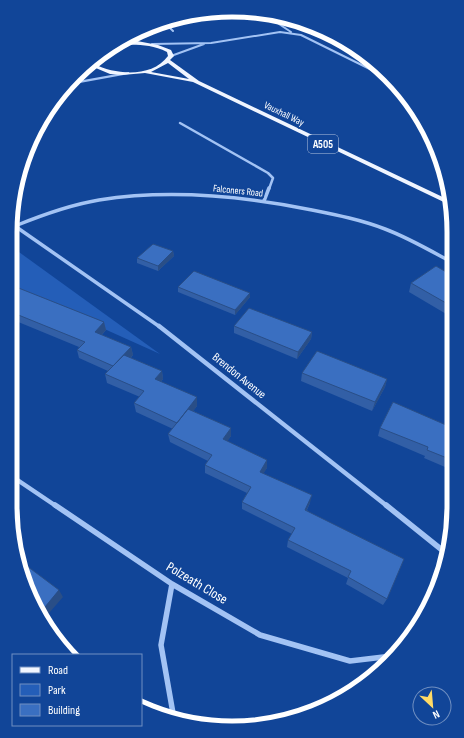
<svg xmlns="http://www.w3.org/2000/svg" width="464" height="738" viewBox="0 0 464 738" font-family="'Sofia Sans Condensed',sans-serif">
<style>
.green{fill:#245eb8}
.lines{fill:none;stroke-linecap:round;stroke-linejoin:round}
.minor-far4{stroke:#a3c3f4;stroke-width:2}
.minor-far3{stroke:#a3c3f4;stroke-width:2.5}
.minor-far2{stroke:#a3c3f4;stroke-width:3.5}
.minor-far1{stroke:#a3c3f4;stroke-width:4.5}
.minor{stroke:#a3c3f4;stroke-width:5.5}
.tertiary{fill:#a3c3f4;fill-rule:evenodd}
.primary{fill:#f0f5ff;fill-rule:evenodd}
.wall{fill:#325fa6}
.shaded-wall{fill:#294e87}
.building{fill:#3a6fc1;stroke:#294e87}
.labels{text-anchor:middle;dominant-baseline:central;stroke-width:4;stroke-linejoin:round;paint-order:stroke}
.far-street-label{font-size:10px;fill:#fff;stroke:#114598}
.shield{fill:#114598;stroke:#b8c7e0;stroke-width:1}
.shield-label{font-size:11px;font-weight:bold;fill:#fff}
.street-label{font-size:12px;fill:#fff;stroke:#114598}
.near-street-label{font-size:14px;fill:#fff;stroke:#114598}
.rim{fill:none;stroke:#fff;stroke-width:5}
</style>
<rect width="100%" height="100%" fill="#114598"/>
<path class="green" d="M12,247L160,354L11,287Z"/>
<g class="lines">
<path class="minor-far4" d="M267,16L291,32
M179,20L226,13
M166,24L173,31
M152,44L211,43L280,32L301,35L392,80
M171,56L204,44"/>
<path class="minor-far3" d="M180,123L268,173L273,178L269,189"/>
<path class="minor-far2" d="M264,201L269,188
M12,224L160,327
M15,226C42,215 69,205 99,200C169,189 243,196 312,210C337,215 362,220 385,229C409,238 431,251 453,263"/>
<path class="minor-far1" d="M159,326L387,506
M10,475L56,506"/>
<path class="minor" d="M55,505L172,584L260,635L350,661L392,656
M386,505L447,554
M172,584L161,645L174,719"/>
<path class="tertiary" d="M128,72H129V74L69,85L72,82Z"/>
<path class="primary" d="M137,41L158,45L171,50L174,56L170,60L199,81L449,200L450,205L193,82L145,73L122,75L110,74L91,66L94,64C116,75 152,78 168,56L167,52C149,43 134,45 115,45L118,42ZM168,63L189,79L151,72Z"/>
</g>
<path class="wall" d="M173,251L174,256L158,271L137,263V258Z
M453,276V318L409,292L411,283Z
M11,285L104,322L106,330L102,335L131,347L133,355L131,358L162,371L163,379L161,382L197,406L193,411L231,428V436L227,441L267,460V468L263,473L310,503L307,510L387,599L383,605L346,584L348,578L287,547L288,540L292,534L242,509V502L247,493L205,473V465L208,461L170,442L168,434L173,429L136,412L134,403L140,397L107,383L105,374L108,371L79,358L77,350L79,347L11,319Z
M178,287L250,297L235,315L178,292Z
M234,326L312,332L311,339L297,359L234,333Z
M302,373L387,379L385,387L372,411L301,381Z
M380,428H453L452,470L424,458L425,456L378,436Z"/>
<path class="shaded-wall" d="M173,251L174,256L158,271V266Z
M250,293V297L235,315V310Z
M104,322L106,330L97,340L95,332Z
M312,332L311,339L297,359L298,352Z
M131,347L133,355L115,375L113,366Z
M162,371L163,379L156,388L155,379Z
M387,379L385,387L372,411L375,402Z
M197,397V406L178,431L177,423Z
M231,428V436L223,448V439Z
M267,460V468L260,479V472Z
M312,495L310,503L303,517L305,510Z
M59,590L63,597L43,620L40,613Z"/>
<path class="building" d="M153,244L173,251L158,266L137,258Z
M436,266L453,276V307L411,283Z
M194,271L250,293L235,310L178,287Z
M11,285L104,322L95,332L131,347L113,366L77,350L85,342L11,312Z
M249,308L312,332L298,352L234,326Z
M317,351L387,379L375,402L302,373Z
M124,355L162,371L155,379L197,397L177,423L134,403L144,391L105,374Z
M393,402L453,428L452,460L427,450L428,447L380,428Z
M188,409L231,428L223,439L267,460L260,472L312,495L305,510L404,559L387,599L348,577L351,571L288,540L295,528L242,502L251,487L205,465L212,455L168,434Z
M19,560L59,590L40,613L22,577Z"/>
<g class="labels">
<g class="far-street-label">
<text transform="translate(284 114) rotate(26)">Vauxhall Way</text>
<text transform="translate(238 191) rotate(6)">Falconers Road</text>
</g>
<rect class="shield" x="308" y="135" width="30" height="18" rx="3"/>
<g class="shield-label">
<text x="323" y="144">A505</text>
</g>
<g class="street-label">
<text transform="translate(239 376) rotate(39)">Brendon Avenue</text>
</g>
<g class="near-street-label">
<text transform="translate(197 583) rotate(31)">Polzeath Close</text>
</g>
</g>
<path d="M0 0H464V738H0ZM232 17H232A215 215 0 0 1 447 232V506A215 215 0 0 1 232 721H232A215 215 0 0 1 17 506V232A215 215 0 0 1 232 17Z" fill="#114598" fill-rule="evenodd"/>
<path class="rim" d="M232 17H232A215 215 0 0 1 447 232V506A215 215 0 0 1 232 721H232A215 215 0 0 1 17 506V232A215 215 0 0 1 232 17Z"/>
<rect x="12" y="654" width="130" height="72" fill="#114598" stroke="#708fc1"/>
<rect x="20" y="667" width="20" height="6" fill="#f0f5ff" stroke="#708fc1"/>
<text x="48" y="674" font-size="12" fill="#ffffff">Road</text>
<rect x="20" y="684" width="20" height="12" fill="#245eb8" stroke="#708fc1"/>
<text x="48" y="694" font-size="12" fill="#ffffff">Park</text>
<rect x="20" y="704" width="20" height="12" fill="#3a6fc1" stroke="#708fc1"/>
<text x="48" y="714" font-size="12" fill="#ffffff">Building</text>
<g transform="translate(432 706) rotate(154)"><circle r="19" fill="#114598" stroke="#708fc1"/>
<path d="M0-3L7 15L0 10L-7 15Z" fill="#ffda66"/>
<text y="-6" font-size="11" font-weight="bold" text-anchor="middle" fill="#ffffff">N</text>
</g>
</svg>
